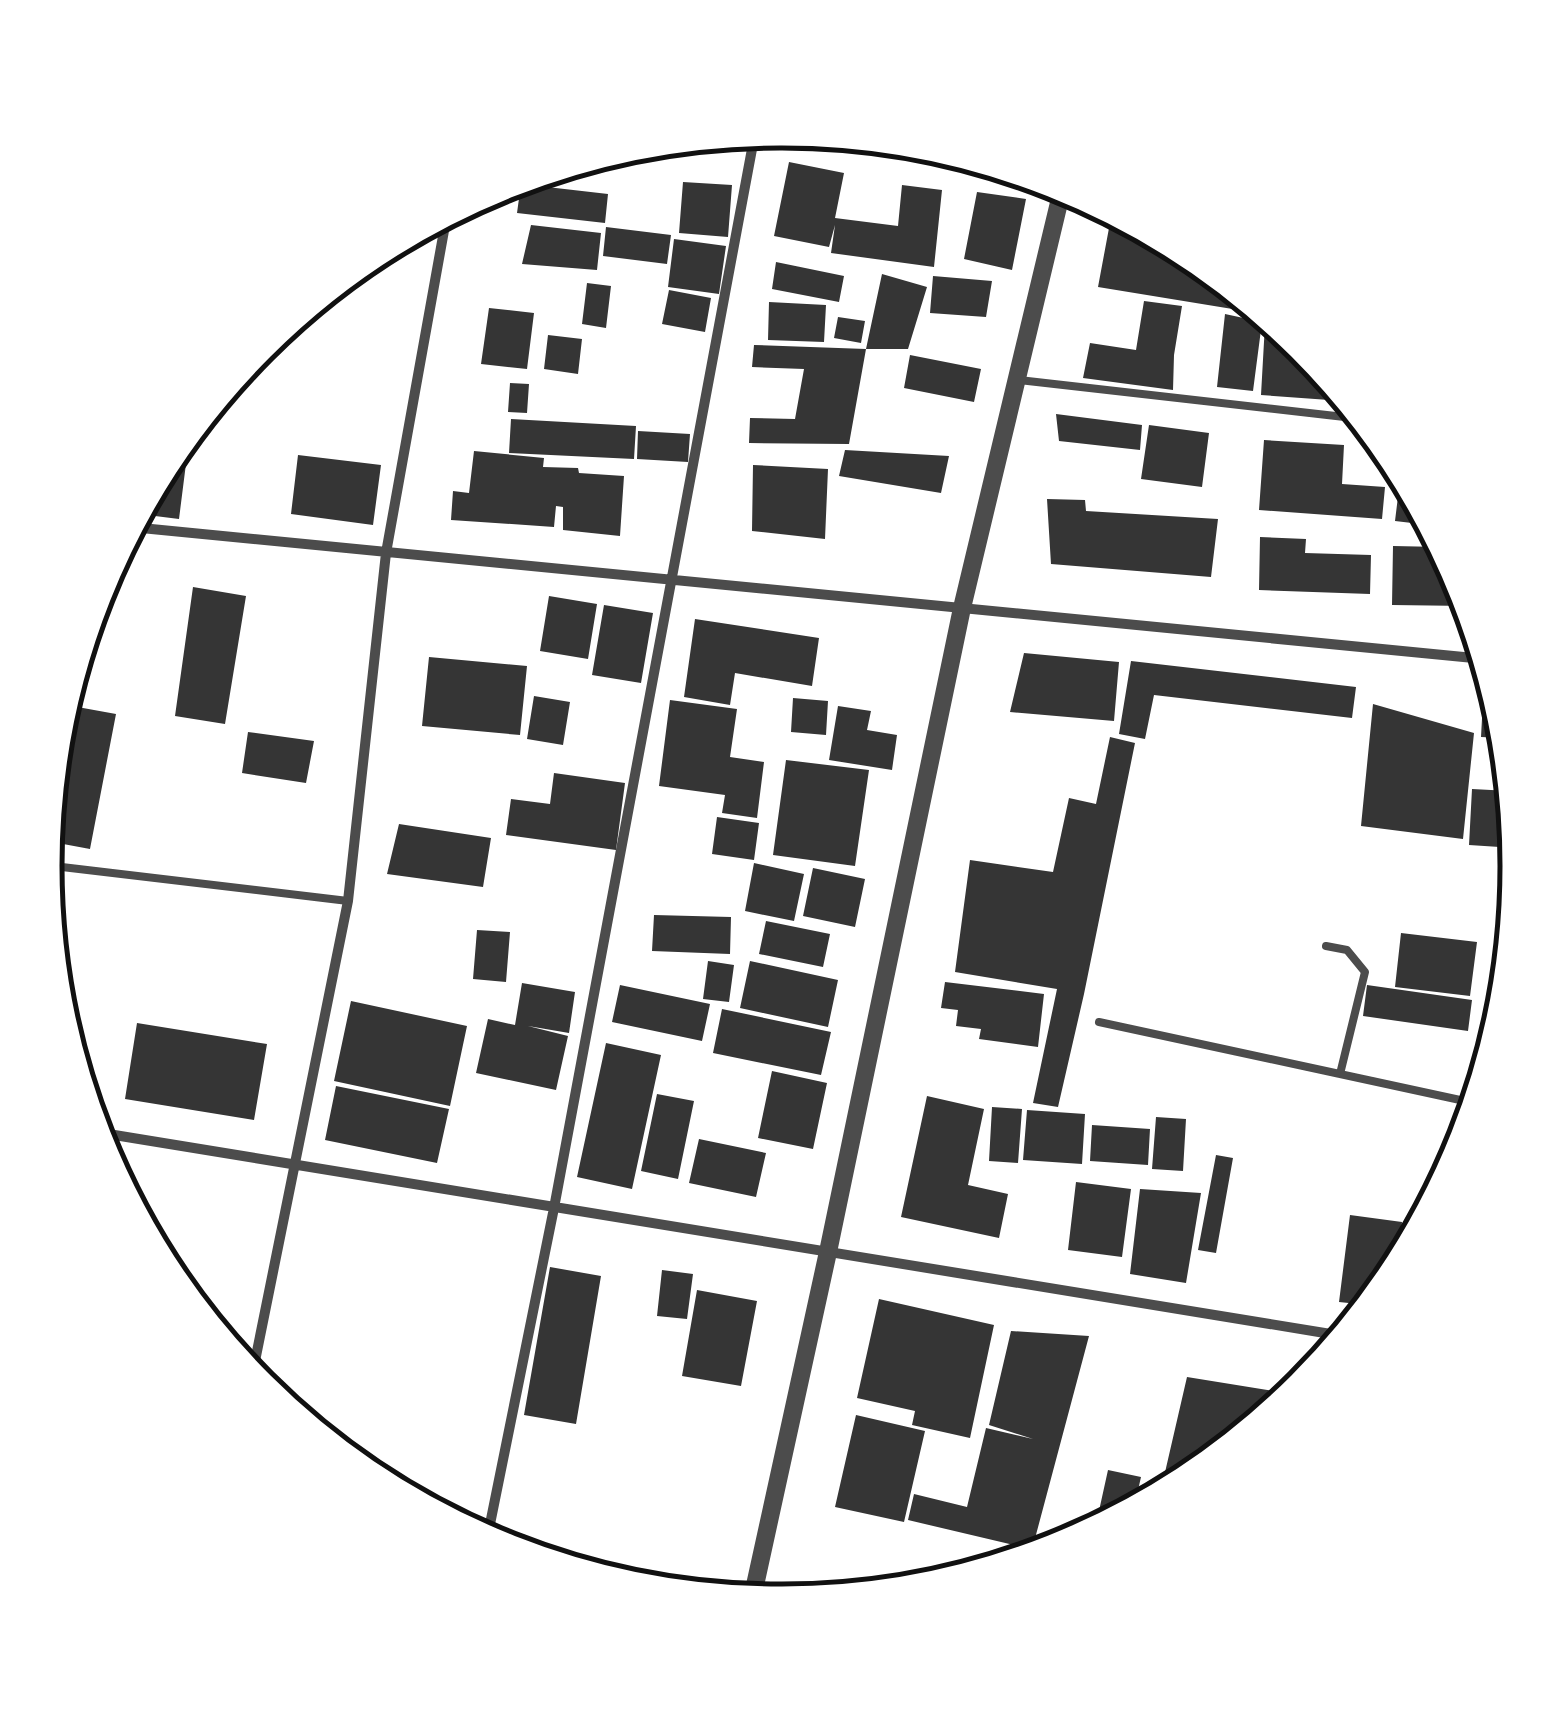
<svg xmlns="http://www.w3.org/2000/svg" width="1562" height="1732" viewBox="0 0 1562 1732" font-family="'Nunito Sans',sans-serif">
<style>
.building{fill:#353535}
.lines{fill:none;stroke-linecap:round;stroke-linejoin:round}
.service{stroke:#4c4c4c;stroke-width:8}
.minor{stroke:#4c4c4c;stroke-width:10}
.tertiary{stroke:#4c4c4c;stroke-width:18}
.rim{fill:none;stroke:#111;stroke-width:5}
</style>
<rect width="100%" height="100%" fill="#fff"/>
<path class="building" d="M789,162L844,173L835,218L898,226L902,185L942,190L934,267L831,253L835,225L829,247L774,236Z
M683,182L732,185L728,237L679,233Z
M521,184L608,194L605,223L517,213Z
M977,192L1026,199L1012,270L964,259Z
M1112,212L1190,254L1263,314L1098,287Z
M531,225L601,233L597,270L522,264Z
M606,227L671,235L667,264L603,256Z
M674,239L726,246L719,294L668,287Z
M776,262L844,276L839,302L772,289Z
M882,274L927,287L908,349H866Z
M933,276L992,281L986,317L930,313Z
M587,283L611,286L606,328L582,324Z
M669,290L711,298L705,332L662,324Z
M1144,301L1182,306L1174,355L1173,390L1083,378L1090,343L1136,350Z
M769,302L826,305L824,342L768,340Z
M489,308L534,313L527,369L481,364Z
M1225,314L1262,322L1253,391L1217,387Z
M838,317L865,321L861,343L834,338Z
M1265,324L1277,325L1302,346L1331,381L1329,400L1261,395Z
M548,335L582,339L578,374L544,369Z
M754,345L866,349L849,444L749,443L750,418L795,419L804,369L752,367Z
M910,355L981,369L974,402L904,388Z
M510,383L529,384L527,413L508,412Z
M1056,414L1142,425L1140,450L1059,441Z
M511,419L636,426L634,459L509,453Z
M1149,425L1209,433L1202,487L1141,479Z
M638,431L690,434L688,462L637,459Z
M190,432L179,519L139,514L169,457Z
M1264,440L1344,445L1342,484L1385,487L1382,519L1259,510Z
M845,450L949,456L941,493L839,476Z
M474,451L544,458L543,467L578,468L579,473L624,476L620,536L563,530V507L556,506L554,527L451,520L453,491L469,493Z
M298,455L381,465L373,525L291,514Z
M753,465L828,469L825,539L752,531Z
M1401,472L1429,525L1395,521Z
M1047,499L1085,500L1086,511L1218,519L1211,577L1051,564Z
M1260,537L1306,539L1305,553L1371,555L1370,594L1259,590Z
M1393,546L1441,547L1461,585L1468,606L1392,605Z
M193,587L246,596L225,724L175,716Z
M549,596L597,604L588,659L540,651Z
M604,605L653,613L641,683L592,675Z
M695,619L819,638L812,686L735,673L730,705L684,697Z
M1024,653L1119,662L1114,721L1010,712Z
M429,657L527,666L520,735L422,726Z
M1131,661L1356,687L1352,718L1154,695L1145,739L1119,734Z
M534,696L570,702L563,745L527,739Z
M793,698L828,701L826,735L791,732Z
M670,700L737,709L730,757L764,762L757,818L722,813L725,795L659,786Z
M1483,700L1496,701L1504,738L1481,737Z
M1373,704L1474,733L1463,839L1361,826Z
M72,706L116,714L90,849L47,841Z
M838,706L871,711L867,730L897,735L892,770L829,760Z
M248,732L314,741L306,783L242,773Z
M1110,737L1135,743L1084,994L1058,1107L1033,1103L1057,989L955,972L970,860L1053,872L1069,798L1096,804Z
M786,760L869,770L855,866L773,855Z
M554,773L625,783L616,850L506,835L511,799L550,804Z
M1472,789L1510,791L1515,848L1469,845Z
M717,817L759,823L754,860L712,854Z
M399,824L491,838L483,887L387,874Z
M754,863L804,874L794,921L745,911Z
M813,868L865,879L855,927L803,916Z
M654,915L731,917L730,954L652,951Z
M766,921L830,934L823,967L759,954Z
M477,930L510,932L506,982L473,979Z
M1401,933L1477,942L1470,996L1395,987Z
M708,961L734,965L729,1002L703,999Z
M750,961L838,980L828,1027L740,1008Z
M945,982L1044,994L1038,1047L979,1039L981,1029L956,1026L958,1010L941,1008Z
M522,983L575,992L569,1033L528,1026L568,1036L556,1090L476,1073L488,1019L515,1025Z
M620,985L710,1004L702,1041L612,1022Z
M1367,985L1472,1000L1468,1031L1363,1016Z
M351,1001L467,1026L450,1106L334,1081Z
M722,1009L831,1032L821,1075L713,1053Z
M137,1023L267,1044L254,1120L125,1099Z
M606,1043L661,1055L632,1189L577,1177Z
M772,1071L827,1083L813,1149L758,1138Z
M336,1086L449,1109L437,1163L325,1140Z
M657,1094L694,1101L678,1179L641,1171Z
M927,1096L984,1109L968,1185L1008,1194L999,1238L901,1217Z
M992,1107L1022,1109L1018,1163L989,1161Z
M1027,1110L1085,1114L1082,1164L1023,1160Z
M1156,1117L1186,1119L1183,1171L1152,1169Z
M1092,1125L1150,1129L1148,1165L1090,1161Z
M699,1139L766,1153L756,1197L689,1183Z
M1216,1155L1233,1158L1216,1253L1198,1250Z
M1076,1182L1131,1189L1122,1257L1068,1250Z
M1140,1189L1201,1193L1186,1283L1130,1274Z
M1350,1215L1402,1222L1398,1266L1368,1305L1339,1302Z
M550,1267L601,1276L576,1424L524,1415Z
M662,1270L693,1274L687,1319L657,1316Z
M697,1290L757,1301L741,1386L682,1376Z
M879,1299L994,1325L970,1438L912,1425L915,1411L857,1398Z
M1011,1331L1089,1336L1033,1546L1049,1550L1023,1558L1026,1548L908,1520L914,1494L967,1507L986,1428L1033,1439L989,1425Z
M1187,1377L1292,1394L1189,1478L1160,1494Z
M856,1415L925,1431L904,1522L835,1507Z
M1108,1470L1141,1477L1134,1508L1095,1529Z
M818,1586L883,1590V1592L816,1599Z"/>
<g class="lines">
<path class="service" d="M1019,380L1362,419
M45,865L348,901
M1326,946L1347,950L1365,972L1340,1074
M1099,1022L1474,1103"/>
<path class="minor" d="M131,527L1484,659
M96,1132L1343,1336
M252,1376L348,901L386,553L447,214
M487,1539L554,1208L755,133"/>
<path class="tertiary" d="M752,1599L828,1252L962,608L1063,186"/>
</g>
<path d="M0 0H1562V1732H0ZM780 148H782A718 718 0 0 1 1500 866V866A718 718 0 0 1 782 1584H780A718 718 0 0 1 62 866V866A718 718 0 0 1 780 148Z" fill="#fff" fill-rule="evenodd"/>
<path class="rim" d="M780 148H782A718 718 0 0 1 1500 866V866A718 718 0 0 1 782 1584H780A718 718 0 0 1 62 866V866A718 718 0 0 1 780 148Z"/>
</svg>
